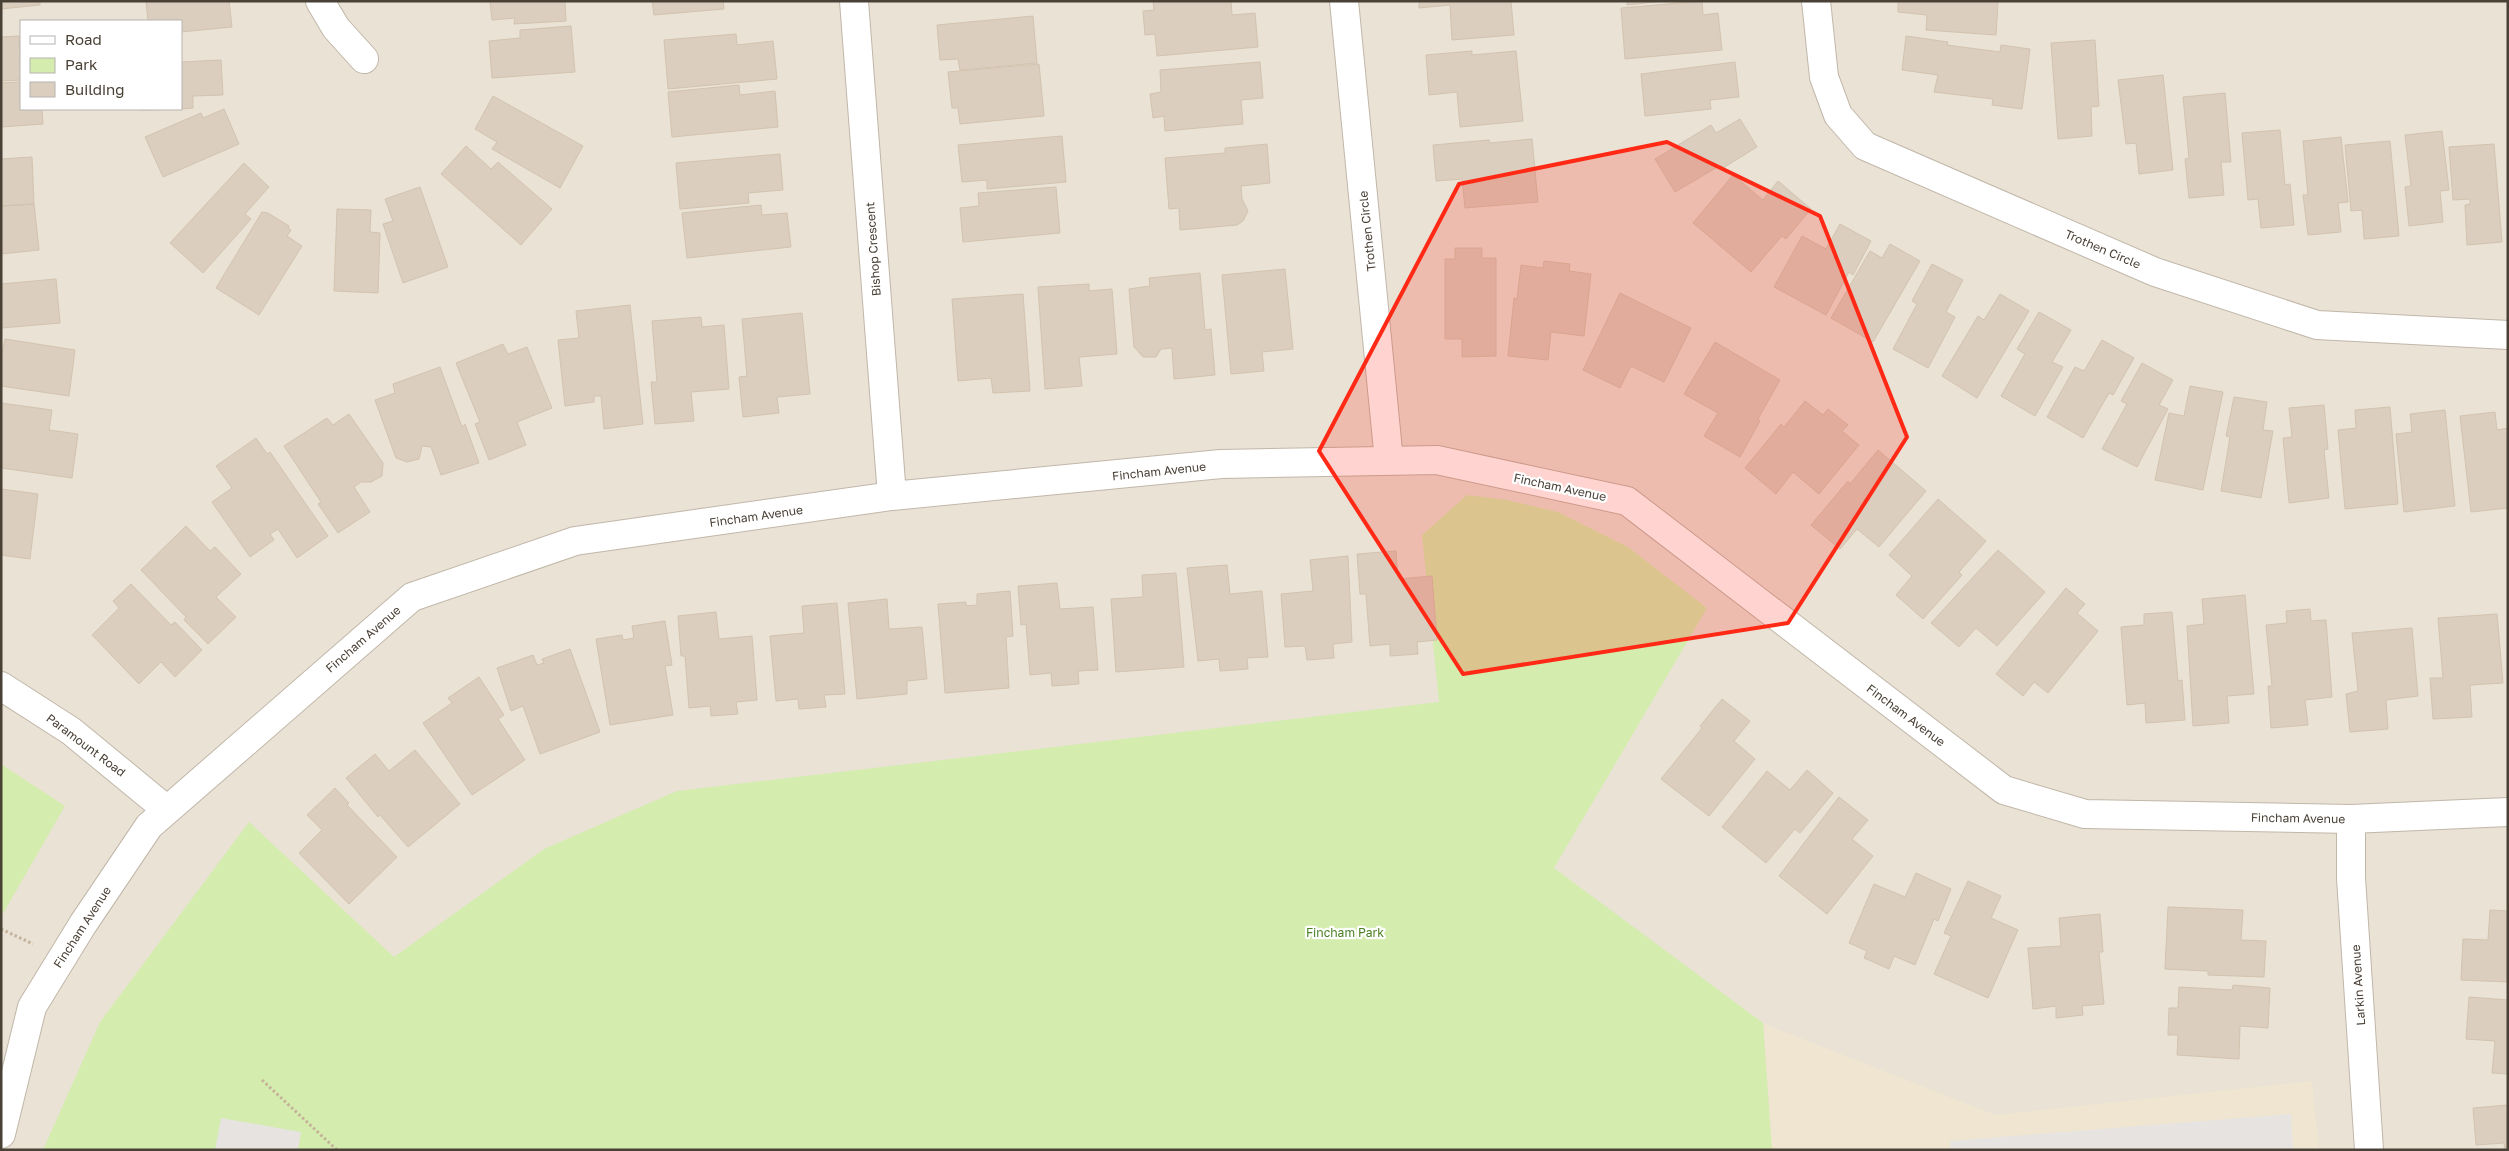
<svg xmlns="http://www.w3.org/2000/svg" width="2509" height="1151" viewBox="0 0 2509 1151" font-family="'Golos Text',sans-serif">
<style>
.residential{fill:#e9e2d5;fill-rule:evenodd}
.education{fill:#efe5d1}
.green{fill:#d4ecae}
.parking{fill:#e6e3e0}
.building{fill:#dbcebf;stroke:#d3c3af}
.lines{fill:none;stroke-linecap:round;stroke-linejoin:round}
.minor-casing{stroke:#c1b7a9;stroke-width:30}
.path{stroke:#c4b29a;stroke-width:3;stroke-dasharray:2.5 2.5;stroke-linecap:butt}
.minor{stroke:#fff;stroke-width:28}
.marked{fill:#ff2915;fill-opacity:0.2;stroke:#ff2915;stroke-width:4;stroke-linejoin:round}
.labels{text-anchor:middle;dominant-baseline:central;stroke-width:4.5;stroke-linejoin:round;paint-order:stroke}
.street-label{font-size:12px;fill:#494036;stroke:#fff}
.park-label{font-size:12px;fill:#4c8024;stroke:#fff}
</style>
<rect width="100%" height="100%" fill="#f5f0e8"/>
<path class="residential" d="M1,1H2508V1150H1ZM21,21H181V109H21Z"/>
<path class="education" d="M1763,1023L1995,1115L2312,1081L2319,1150H1772Z"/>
<path class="green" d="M1467,495L1507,500L1558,512L1628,547L1707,608L1554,868L1763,1023L1772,1150H43L100,1022L249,822L394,957L544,849L677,791L1439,702L1422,535Z
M1,764L65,806L1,917Z"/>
<path class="parking" d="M2291,1114L2293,1150H1951L1950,1141Z
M221,1118L301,1132L298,1150H215Z"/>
<path class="building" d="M1,1H40V5L1,9Z
M146,1H229L232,27L181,32V21H148Z
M490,1H565L566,21L514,24L515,18L492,20Z
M652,1H723L724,9L654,15Z
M1153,1H1231L1232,15L1255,13L1258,47L1157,56L1155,34L1145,35L1143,11L1154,10Z
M1419,1H1511L1514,35L1452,40L1450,5L1419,8Z
M1627,1H1663L1627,5Z
M1702,1L1703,15L1718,13L1722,50L1625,59L1621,8Z
M1898,1H1998L1996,35L1926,30L1927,15L1898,12Z
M1033,16L1037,63L960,70L958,59L940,60L937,25Z
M571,26L575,72L492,78L489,41L520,38V30Z
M736,34L737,45L773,41L777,79L668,89L664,40Z
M19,36L21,80L1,81V37Z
M1906,36L1948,42L1947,45L2000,52L2001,45L2030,49L2022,109L1992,105L1993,99L1934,92L1938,75L1902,70Z
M2095,40L2099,106L2091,107L2092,136L2058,139L2051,43Z
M1472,51V55L1516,51L1523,121L1460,127L1457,92L1429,95L1426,55Z
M221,60L223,95L193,96V108L181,109V62Z
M1260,62L1263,98L1241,100L1243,124L1165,131L1164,116L1153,118L1150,94L1161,92L1160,70Z
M1735,62L1739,97L1710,100L1711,109L1645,116L1641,74Z
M1039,64L1044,116L960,124L958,108H952L948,72Z
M2163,75L2173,170L2139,174L2136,143L2126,144L2118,80Z
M21,82V109H42L43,124L1,127V83Z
M739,85L740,95L775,91L778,127L672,137L668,92Z
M2225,93L2231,162H2221L2224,195L2189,198L2185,159L2189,158L2183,97Z
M493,96L583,146L560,188L492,149L497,142L475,129Z
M141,109H178L141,110Z
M224,109L239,144L163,177L145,137L201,113L203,118Z
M1740,119L1757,147L1723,168L1721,165L1675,192L1655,159L1711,125L1716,133Z
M2280,130L2285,185L2290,184L2294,225L2261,228L2258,199L2248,200L2242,133Z
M2442,131L2449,190L2440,191L2443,222L2409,226L2405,187L2411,186L2405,135Z
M1062,136L1066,182L987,189V180L962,182L958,145Z
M2341,137L2348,202L2338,203L2341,232L2308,235L2303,195H2308L2303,141Z
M1532,139L1538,202L1465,208L1462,179L1436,181L1433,145L1489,140L1490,143Z
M2390,141L2399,236L2364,239L2362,210L2351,211L2345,145Z
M1267,144L1270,183L1241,186L1242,199L1248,211L1243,221L1237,225L1180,230L1179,208L1169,209L1165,158L1225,153V148Z
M2494,144L2502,242L2467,245L2465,205L2470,204V199L2453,200L2449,147Z
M466,146L491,169L498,162L552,209L521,245L441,174Z
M780,154L783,190L748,193L749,203L680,209L676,163Z
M32,157L34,204L1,206V159Z
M244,163L269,187L245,214L251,219L203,273L170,243Z
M1733,175L1763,200L1778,181L1811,209L1786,239L1782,236L1751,272L1693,223Z
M420,187L448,267L403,283L383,224L393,221L385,199Z
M1056,187L1060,233L963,242L960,208L979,206L978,193Z
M34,204L39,250L1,254V206Z
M761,205L762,215L787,213L791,247L687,258L682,213Z
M337,209L371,210L370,232L380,233L378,293L334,291Z
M262,212L268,213L289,226L288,228L291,230L287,236L302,246L259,315L216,288Z
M1840,224L1871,241L1853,275L1849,272L1826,315L1774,287L1802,236L1826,249Z
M1890,244L1920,261L1873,342L1831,318L1870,251L1882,258Z
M1455,248H1482V258H1496V356L1462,357V339H1445V259H1455Z
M1544,261L1570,264L1569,271L1591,274L1584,336L1551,332L1548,360L1508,356L1514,298L1517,299L1521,265L1543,268Z
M1932,264L1963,280L1946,312L1955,317L1928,368L1893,349L1917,304L1912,301Z
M1285,269L1293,349L1262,352L1264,371L1231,374L1222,275Z
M1200,273L1205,330L1211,329L1215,375L1174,379L1172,348L1161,349L1156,357H1143L1134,347L1129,289L1150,286L1149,278Z
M56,279L60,323L1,328V284Z
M1089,284V291L1112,289L1117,354L1079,357L1082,386L1045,389L1038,287Z
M1620,293L1691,328L1664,382L1631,366L1620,388L1583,370Z
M1023,294L1030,391L993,393L991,378L958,381L952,299Z
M2000,294L2029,311L1977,398L1942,376L1978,316L1984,320Z
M630,305L643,424L604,429L601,396H594V402L565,406L558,340L579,338L576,311Z
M2039,312L2071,330L2052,362L2063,367L2035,416L2001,396L2025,354L2017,349Z
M802,313L810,394L777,397L779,413L743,417L739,377L747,376L742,319Z
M701,317L702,327L724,325L729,389L691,392L694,421L655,424L651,382H657L652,321Z
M5,339L75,350L69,396L1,386V349H3Z
M2102,340L2134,358L2113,395L2109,393L2083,438L2047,417L2075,367L2084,371Z
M1715,342L1780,380L1758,419L1760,421L1740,457L1704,436L1718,413L1684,394Z
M503,344L508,354L527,347L552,408L517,422L526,445L489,460L475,424L480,422L456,363Z
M2142,363L2173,380L2159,405L2168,409L2137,467L2102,449L2127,404L2121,401Z
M440,367L462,427L465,424L479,463L441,475L431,447L422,446L419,459L407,462L396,458L375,400L395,393L393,384Z
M2190,386L2223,392L2203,490L2155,480L2169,413L2184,416Z
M2234,397L2267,402L2263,430L2273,431L2261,498L2221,491L2230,437L2226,436Z
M1805,401L1823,415L1828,409L1848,425L1842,431L1859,445L1819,494L1793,472L1776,494L1745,468L1781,424L1784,427Z
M1,403L52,410L49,430L78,434L72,478L1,468Z
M2324,405L2328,449L2324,450L2329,498L2289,503L2283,438L2292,437L2289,408Z
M2390,407L2398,504L2345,509L2338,430L2356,428L2355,410Z
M2445,410L2455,506L2404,512L2396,434L2412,432L2410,414Z
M2495,412L2497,430L2508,428V508L2471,512L2460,416Z
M349,414L383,463L382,476L371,482H361L354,487L370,512L338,533L318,504L321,502L284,446L327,418L333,425Z
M256,438L267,454L270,452L328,536L297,558L278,529L270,534L274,540L250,557L212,502L232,488L216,466Z
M1878,450L1926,491L1879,547L1857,529L1840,549L1811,525L1848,481L1850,484Z
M1,489L38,494L30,559L1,555Z
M1938,499L1986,541L1959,572L1962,575L1923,619L1896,595L1912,576L1889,555Z
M186,526L210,551L215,547L241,574L216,597L236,617L208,644L184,620L186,617L141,570Z
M1998,550L2045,592L1997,646L1976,628L1959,647L1931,623Z
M1396,551L1398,579L1432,576L1437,640L1417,642L1418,654L1390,656V644L1370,646L1366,594H1360L1357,554Z
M1348,556L1352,642L1333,644L1334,658L1307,660L1305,646L1285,647L1281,594L1313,591L1310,560Z
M1227,565L1230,594L1262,591L1268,657L1247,658L1248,669L1220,671L1219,659L1198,661L1187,568Z
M1176,573L1184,667L1116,672L1111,599L1143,597L1142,575Z
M1057,583L1060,609L1093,607L1098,670L1078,671L1079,684L1052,686L1051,673L1030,675L1026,624L1021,625L1018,586Z
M131,584L171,625L175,622L202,650L175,677L161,662L139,684L92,635L119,608L113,601Z
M2066,588L2085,604L2077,613L2098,631L2048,693L2034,682L2023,696L1996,674Z
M1010,591L1013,636L1006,637L1009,688L945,693L938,604L966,602V606L977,605V594Z
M2245,595L2254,694L2227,696L2229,723L2193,726L2187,626L2204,624L2202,599Z
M887,599L889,629L922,627L927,679L907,681V694L857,699L848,603Z
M837,603L845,694L824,695L826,707L799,709L798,699L776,701L770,636L804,633L802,606Z
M2310,609L2311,621L2326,620L2332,697L2305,700L2308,725L2271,728L2268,686H2272L2266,625L2287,623L2286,611Z
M716,612L719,639L752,636L757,700L736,702L738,714L711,716L710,706L689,708L685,656H681L678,616Z
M2172,612L2178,681L2182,680L2185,720L2146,723L2145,703L2127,705L2121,627L2144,625V614Z
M2497,614L2503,683L2470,685L2472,717L2433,719L2430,678H2443L2438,618Z
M665,621L672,665L665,666L673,715L610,725L596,639L622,635L623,640L634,638L632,626Z
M2412,628L2418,696L2386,700L2388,729L2350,732L2346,694L2358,691L2352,633Z
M570,649L600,732L540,754L523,706L511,711L497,668L533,655L537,665L544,663L542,659Z
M479,677L504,715L498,719L525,760L472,795L423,723L452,703L448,698Z
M1722,699L1750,721L1734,741L1755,759L1709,816L1661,779L1702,728L1700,726Z
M415,750L460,804L408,847L380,815L378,817L346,778L375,754L389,771Z
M1807,770L1833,793L1800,833L1795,829L1766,863L1722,827L1767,771L1790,790Z
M335,788L349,803L347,805L397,857L349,904L299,853L322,830L307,815Z
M1839,797L1868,820L1852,839L1873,856L1827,914L1779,876Z
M1916,873L1951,889L1938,921L1934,919L1915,965L1894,956L1889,969L1864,958L1867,951L1849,943L1874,884L1905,897Z
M1968,881L2001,896L1991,918L2018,930L1988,998L1934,974L1951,936L1944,933Z
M2168,907L2243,910L2241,940L2266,941L2264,977L2208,975V971L2165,969Z
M2490,910L2508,911V982L2461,980L2463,939L2488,940Z
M2100,914L2103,952H2099L2104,1004L2082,1006L2083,1015L2056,1018V1006L2033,1009L2028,948L2061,946L2059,918Z
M2233,985L2270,988L2268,1028L2240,1026L2239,1059L2177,1055L2178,1035H2168L2169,1008H2178L2179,987L2232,990Z
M2469,997L2508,1000V1074L2492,1073L2495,1041L2466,1039Z
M2508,1105V1150H2505L2504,1143L2476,1145L2473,1108Z"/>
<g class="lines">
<defs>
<path id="minor" d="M320,1L336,28L364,59
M854,1L892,496
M1344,1L1389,461
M1816,1L1824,77L1838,115L1865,146L2155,272L2317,325L2508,335
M1,686L71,731L167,810
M2351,819V878L2369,1150
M1,1134L32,1007L83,924L149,826L412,597L575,541L892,496L1221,464L1437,460L1627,501L2004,790L2085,814L2351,819L2508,812"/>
</defs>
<use href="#minor" class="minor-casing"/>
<path class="path" d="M1,929L33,944
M262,1080L337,1150"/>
<use href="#minor" class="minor"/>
</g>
<path class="marked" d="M1667,142L1820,216L1907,437L1788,623L1463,674L1319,451L1459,184Z"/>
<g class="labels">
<g class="street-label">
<text transform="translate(1367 231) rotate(-96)">Trothen Circle</text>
<text transform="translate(873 249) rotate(-94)">Bishop Crescent</text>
<text transform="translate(2103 249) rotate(23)">Trothen Circle</text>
<text transform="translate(1159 471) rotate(-6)">Fincham Avenue</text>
<text transform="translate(1560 487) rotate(12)">Fincham Avenue</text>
<text transform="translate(756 516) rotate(-8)">Fincham Avenue</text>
<text transform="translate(363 639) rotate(-41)">Fincham Avenue</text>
<text transform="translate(1906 715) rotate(37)">Fincham Avenue</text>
<text transform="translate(86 745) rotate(37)">Paramount Road</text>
<text transform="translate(2298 818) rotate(1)">Fincham Avenue</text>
<text transform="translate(82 927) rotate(-57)">Fincham Avenue</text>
<text transform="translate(2358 985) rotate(-94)">Larkin Avenue</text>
</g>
<g class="park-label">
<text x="1345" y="932">Fincham Park</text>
</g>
</g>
<rect width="2509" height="1151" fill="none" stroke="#494036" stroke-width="5"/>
<rect x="20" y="20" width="162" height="90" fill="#ffffff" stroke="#b6b3af"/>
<rect x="30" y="36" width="25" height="8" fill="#ffffff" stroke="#b6b3af"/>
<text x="65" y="45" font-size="15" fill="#494036">Road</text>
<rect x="30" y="58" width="25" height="15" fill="#d4ecae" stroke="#b6b3af"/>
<text x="65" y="70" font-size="15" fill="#494036">Park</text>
<rect x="30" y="82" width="25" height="15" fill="#dbcebf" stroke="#b6b3af"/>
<text x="65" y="95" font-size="15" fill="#494036">Building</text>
</svg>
